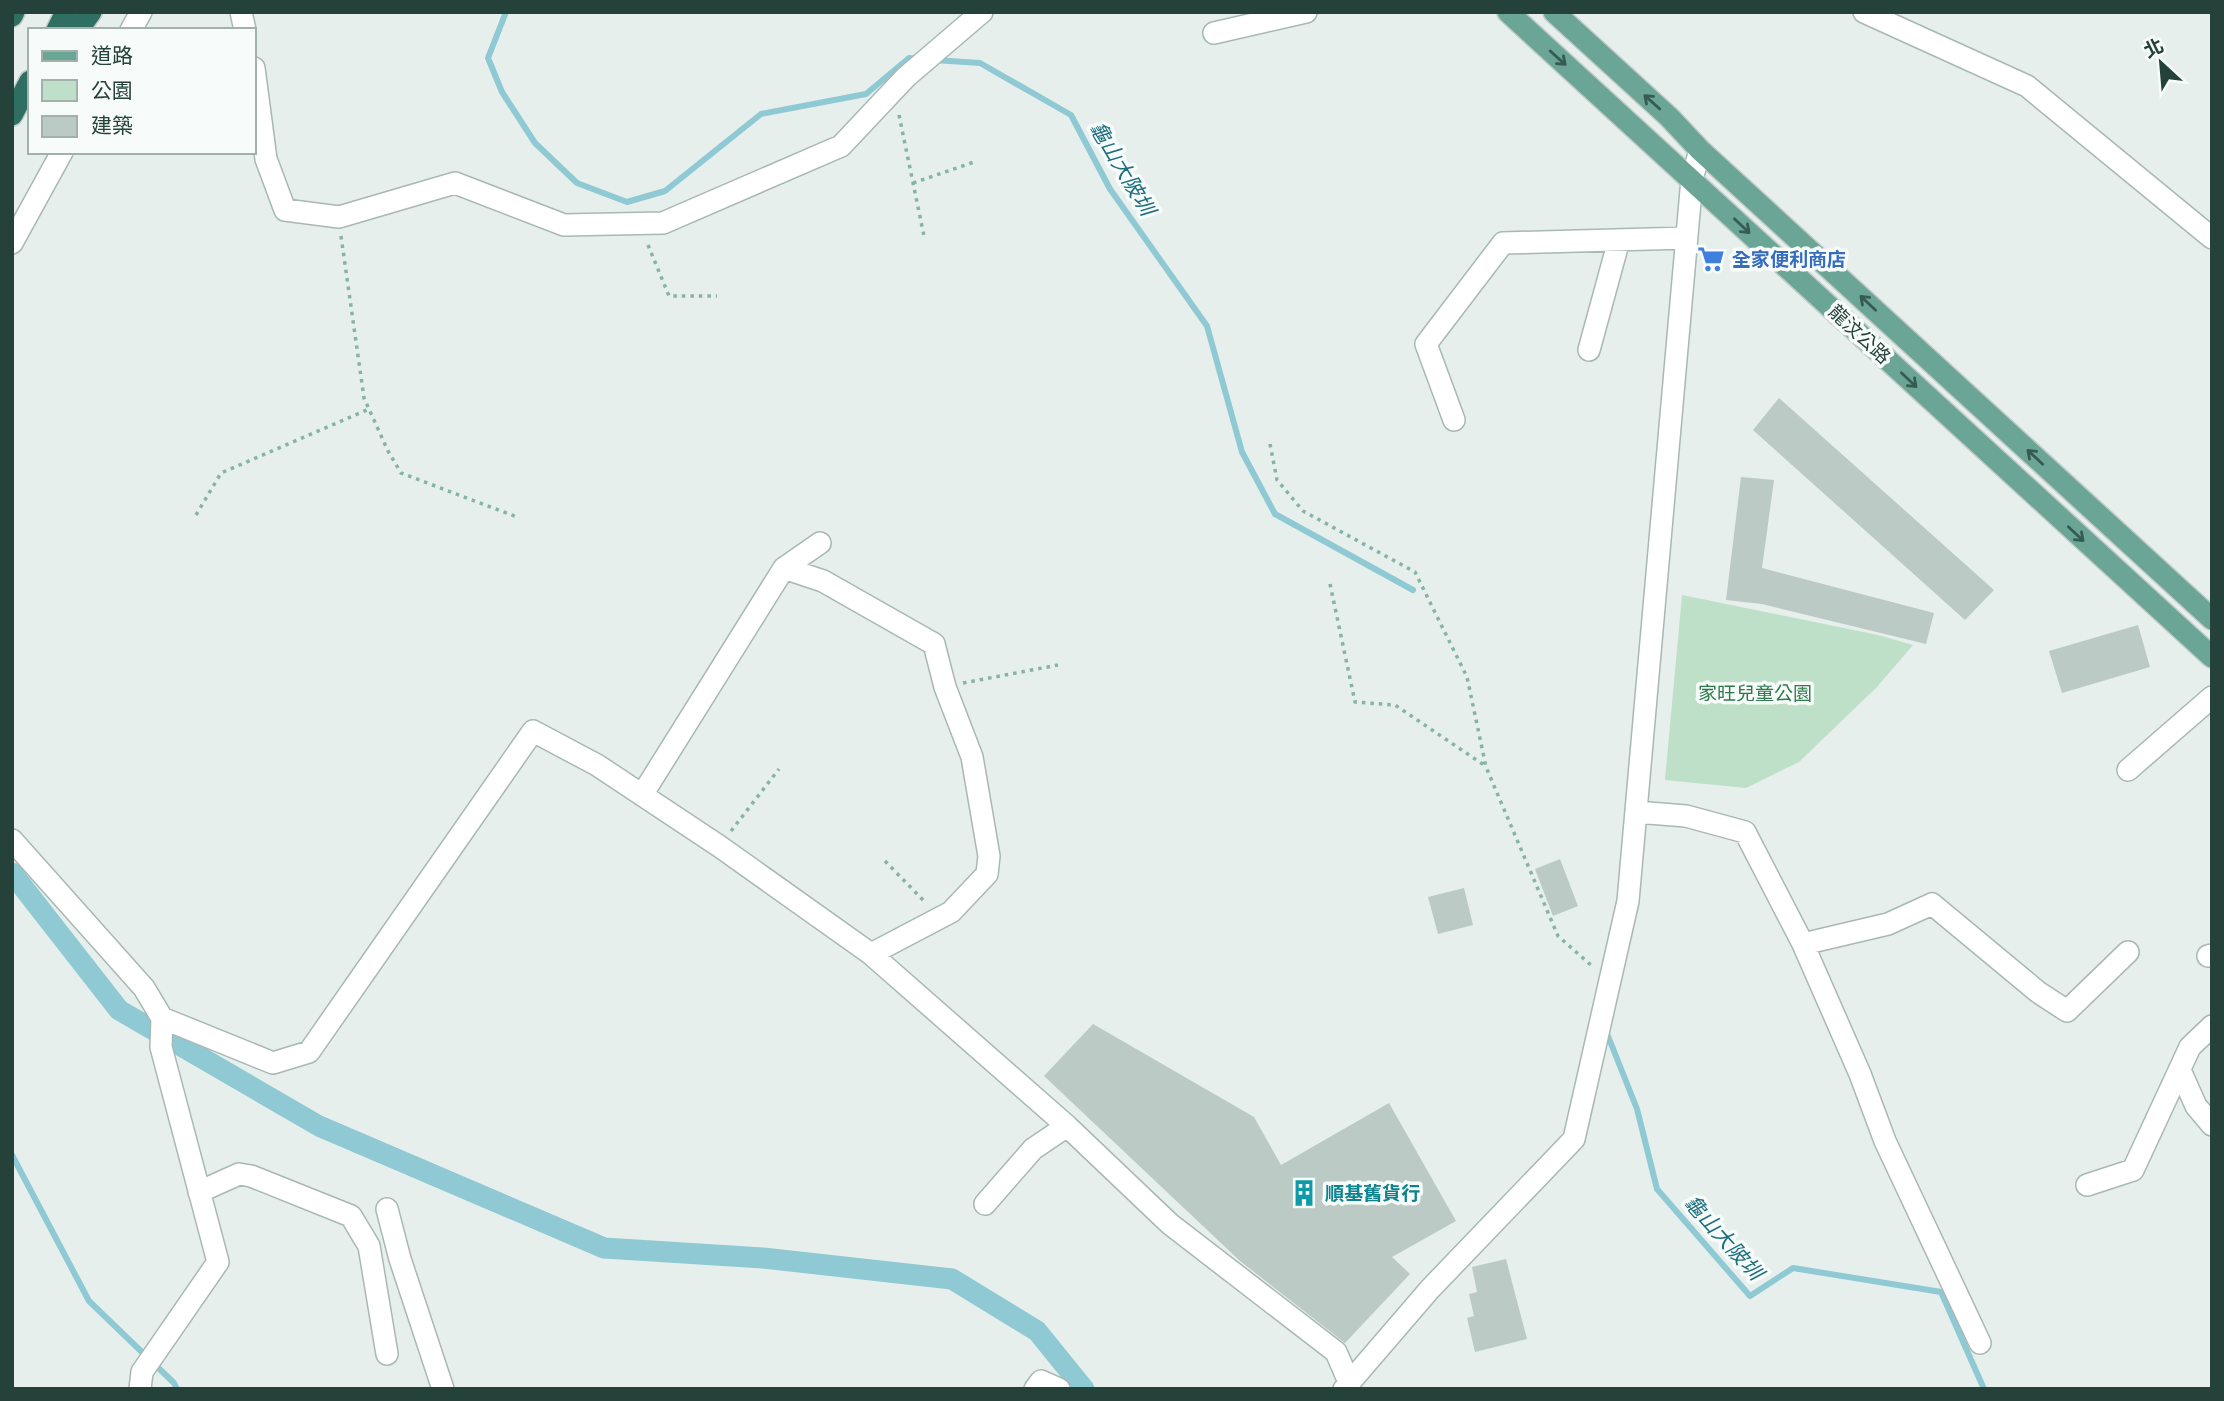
<svg xmlns="http://www.w3.org/2000/svg" width="2224" height="1401" viewBox="0 0 2224 1401" font-family="Manrope,'Noto Sans TC',sans-serif">
<style>
.green{fill:#bfe0c8}
.lines{fill:none;stroke-linecap:round;stroke-linejoin:round}
.stream{stroke:#8ec9d4;stroke-width:6}
.canal{stroke:#8ec9d4;stroke-width:21}
.building{fill:#bbcac4}
.minor-casing{stroke:#a8b8b2;stroke-width:24}
.major-casing{stroke:#c2cac8;stroke-width:24}
.highway-casing{stroke:#c2cac8;stroke-width:24}
.path{stroke:#86b3a5;stroke-width:3.5;stroke-dasharray:3.5 5;stroke-linecap:butt}
.minor{stroke:#fff;stroke-width:21}
.major{stroke:#6aa596;stroke-width:21}
.highway{stroke:#2f6f62;stroke-width:21}
.oneway{stroke:#365b51}
.labels{text-anchor:middle;dominant-baseline:central;stroke-width:7;stroke-linejoin:round;paint-order:stroke}
.shop-label{font-size:19px;font-weight:bold;fill:#366cbe;stroke:#f7fbf9;text-anchor:start}
.street-label{font-size:19px;fill:#24423a;stroke:#f7fbf9}
.park-label{font-size:19px;fill:#2d7a4b;stroke:#f7fbf9}
.culture-label{font-size:19px;font-weight:bold;fill:#0d838f;stroke:#f7fbf9;text-anchor:start}
.water-label{font-size:21px;font-style:italic;fill:#1c6f80;stroke:#f7fbf9}
</style>
<rect width="100%" height="100%" fill="#e6efeb"/>
<path class="green" d="M1682,595L1878,635L1913,645L1877,687L1799,762L1746,788L1665,780Z"/>
<g class="lines">
<path class="stream" d="M506,12L488,58L502,92L535,143L577,183L627,202L665,191L761,114L866,94L909,58L920,59
M934,60L980,63L1071,115L1110,189L1207,326L1242,452L1275,514L1413,590
M1608,1036L1637,1109L1657,1189L1750,1296L1793,1268L1941,1292L1984,1389
M12,1155L89,1301L174,1383L177,1389"/>
<path class="canal" d="M12,873L119,1010L319,1126L604,1248L763,1258L952,1279L1037,1331L1084,1389"/>
</g>
<path class="building" d="M1779,398L1994,590L1965,620L1753,430Z
M1741,477L1774,480L1762,568L1934,613L1926,644L1762,604L1726,600Z
M2138,625L2150,667L2062,693L2049,651Z
M1560,859L1578,906L1553,916L1535,869Z
M1464,888L1473,925L1438,934L1428,897Z
M1093,1024L1254,1117L1281,1165L1389,1103L1456,1221L1392,1257L1410,1274L1345,1343L1240,1261L1044,1076Z
M1506,1259L1527,1339L1475,1352L1467,1318L1474,1316L1469,1294L1477,1292L1472,1267Z"/>
<g class="lines">
<defs>
<path id="minor" d="M241,12L245,30
M1864,12L2027,86L2212,238
M131,30L141,12
M1214,33L1306,12
M254,68L266,159L285,210L339,217L455,183L564,225L663,223L841,146L906,77L982,12
M12,243L62,152
M1589,350L1619,240
M1454,420L1426,344L1503,243L1686,238
M784,568L820,543
M2128,770L2212,697
M642,795L784,568L823,581L934,644L945,687L972,757L989,856L987,874L951,912L871,954
M1636,812L1686,816L1745,832L1803,944L1860,1074L1885,1141L1980,1343
M12,840L144,988L162,1018L161,1047L218,1262L142,1372L140,1389
M1803,944L1888,924L1932,904L2038,992L2067,1011L2128,952
M2208,956L2212,955
M162,1018L273,1063L309,1052L533,731L597,765L719,846L871,954L1067,1126L1170,1224L1336,1352L1349,1382
M2180,1070L2196,1106L2212,1125
M2087,1185L2133,1170L2190,1047L2212,1026
M199,1192L239,1174L251,1176L351,1216L369,1246L387,1354
M985,1204L1033,1149L1067,1126
M387,1209L400,1259L443,1389
M1035,1389L1041,1381L1059,1389
M1344,1389L1430,1289L1574,1139L1628,901L1692,179L1700,150"/>
<path id="major" d="M1508,12L2212,657
M1554,12L1669,117L1700,150L2212,619"/>
<path id="highway" d="M12,16L14,12
M57,30L66,12
M78,30L91,12
M12,115L30,81"/>
</defs>
<use href="#minor" class="minor-casing"/>
<use href="#major" class="major-casing"/>
<use href="#highway" class="highway-casing"/>
<path class="path" d="M899,115L924,236
M913,183L977,161
M341,236L364,398L388,451L401,473L517,517
M648,245L669,296H717
M1270,444L1277,480L1303,511L1415,572L1467,677L1486,767L1558,936L1592,966
M196,515L221,473L369,409
M1330,584L1355,702L1395,705L1484,765
M963,683L1058,665
M731,831L779,769
M885,861L925,902"/>
<use href="#minor" class="minor"/>
<use href="#major" class="major"/>
<use href="#highway" class="highway"/>
</g>
<defs><path id="oneway-shaft" d="M-6 0H5M1.5-3L5.5 0L1.5 3" fill="none" stroke-width="1.6" stroke-linecap="round" stroke-linejoin="round" transform="scale(1.75)"/></defs>
<g class="oneway">
<use href="#oneway-shaft" transform="translate(1558 58) rotate(42)"/>
<use href="#oneway-shaft" transform="translate(1652 102) rotate(-138)"/>
<use href="#oneway-shaft" transform="translate(1742 226) rotate(43)"/>
<use href="#oneway-shaft" transform="translate(1868 303) rotate(-137)"/>
<use href="#oneway-shaft" transform="translate(1909 380) rotate(43)"/>
<use href="#oneway-shaft" transform="translate(2035 457) rotate(-137)"/>
<use href="#oneway-shaft" transform="translate(2076 534) rotate(43)"/>
</g>
<defs>
<symbol id="supermarket-bare" viewBox="-9 -9 18 18"><path d="M-6-5.5h2.5l.6 2H6L4.5 2H-2.5L-4.4-4H-6ZM-1.5 3.2a1.3 1.3 0 1 0 .1 0ZM3 3.2a1.3 1.3 0 1 0 .1 0Z" fill="#3f7fe0" stroke="#f7fbf9" stroke-width="2.5" paint-order="stroke"/></symbol>
<symbol id="building-bare" viewBox="-9 -9 18 18"><path d="M-4-6H4V6H1V3H-1V6H-4ZM-2.5-4.3h1.7v1.8h-1.7ZM.8-4.3h1.7v1.8H.8ZM-2.5-1h1.7V.8h-1.7ZM.8-1h1.7V.8H.8Z" fill="#0f9aa8" stroke="#f7fbf9" stroke-width="2.5" paint-order="stroke"/></symbol>
</defs>
<g fill-rule="evenodd">
<use href="#supermarket-bare" x="1692" y="240" width="38" height="38"/>
<use href="#building-bare" x="1285" y="1174" width="38" height="38"/>
</g>
<g class="labels">
<g class="shop-label">
<text x="1732" y="259">全家便利商店</text>
</g>
<g class="street-label">
<text transform="translate(1860 334) rotate(43)">龍汶公路</text>
</g>
<g class="park-label">
<text x="1755" y="693">家旺兒童公園</text>
</g>
<g class="culture-label">
<text x="1325" y="1193">順基舊貨行</text>
</g>
<g class="water-label">
<text transform="translate(1123 168) rotate(59)">龜山大陂圳</text>
<text transform="translate(1724 1237) rotate(48)">龜山大陂圳</text>
</g>
</g>
<rect width="2224" height="1401" fill="none" stroke="#24423a" stroke-width="28"/>
<rect x="28" y="28" width="228" height="126" fill="#f7fbf9" stroke="#a3b1ad" stroke-width="2"/>
<rect x="42" y="51" width="35" height="10" fill="#6aa596" stroke="#a3b1ad" stroke-width="2"/>
<text x="91" y="63" font-size="21" fill="#24423a">道路</text>
<rect x="42" y="80" width="35" height="21" fill="#bfe0c8" stroke="#a3b1ad" stroke-width="2"/>
<text x="91" y="98" font-size="21" fill="#24423a">公園</text>
<rect x="42" y="116" width="35" height="21" fill="#bbcac4" stroke="#a3b1ad" stroke-width="2"/>
<text x="91" y="133" font-size="21" fill="#24423a">建築</text>
<g transform="translate(2161 63) rotate(334)" stroke="#f7fbf9" stroke-width="5" paint-order="stroke">
<path d="M0-5L12 26L0 18L-12 26Z" fill="#24423a"/>
<text y="-10" font-size="19" font-weight="bold" text-anchor="middle" fill="#24423a">北</text>
</g>
</svg>
